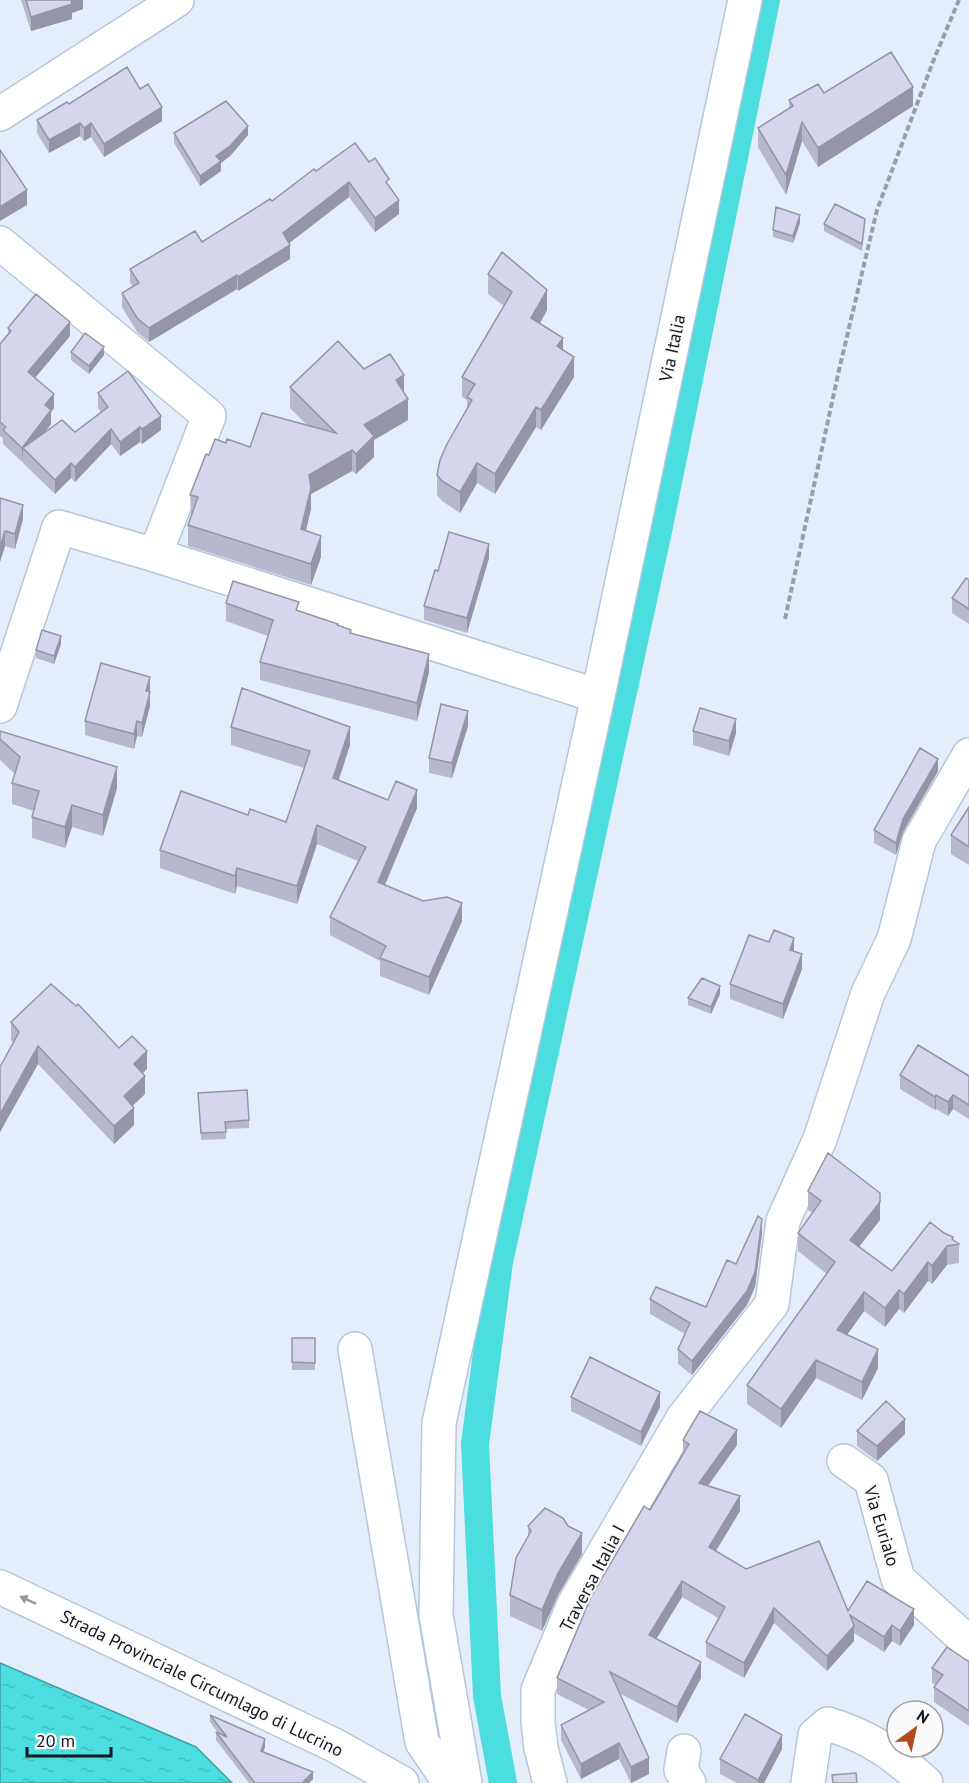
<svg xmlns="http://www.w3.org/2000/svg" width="969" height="1783" viewBox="0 0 969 1783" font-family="'PT Sans',sans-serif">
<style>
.water{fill:url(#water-ripples);stroke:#3ba2a6;stroke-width:1.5}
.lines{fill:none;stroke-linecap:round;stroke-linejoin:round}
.canal{stroke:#4cdddf;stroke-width:28}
.minor-casing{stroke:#b6c6db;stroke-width:36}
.path{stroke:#969faa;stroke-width:4;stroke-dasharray:6 3;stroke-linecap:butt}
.minor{stroke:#fff;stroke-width:33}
.wall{fill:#b7b7cd}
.shaded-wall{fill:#9595a7}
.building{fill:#d5d5ee;stroke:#9595a7;stroke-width:1.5}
.oneway{fill:#95989b}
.labels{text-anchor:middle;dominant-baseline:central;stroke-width:4.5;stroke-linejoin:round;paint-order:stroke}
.street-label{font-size:18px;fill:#131920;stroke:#fafafa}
</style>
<defs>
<pattern id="water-ripples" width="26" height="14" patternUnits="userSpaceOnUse" patternTransform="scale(1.5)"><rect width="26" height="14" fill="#4cdddf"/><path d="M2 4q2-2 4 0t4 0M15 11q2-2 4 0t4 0" fill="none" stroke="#42bdbf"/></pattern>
</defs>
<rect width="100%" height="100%" fill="#e4eefb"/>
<path class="water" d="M0,1663L196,1747L232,1783H0Z"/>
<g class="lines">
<path class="canal" d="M503,1783L487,1696L475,1444L499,1262L658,531L766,0"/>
<defs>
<path id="minor" d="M0,114L177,0
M0,243L209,416L155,555
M0,706L59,527L155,555L598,696
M355,1349L422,1742L450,1783
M844,1461L871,1480L898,1579L969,1643
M0,1587L334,1745L402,1783
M684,1751L681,1770L689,1783
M465,1783L436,1615L439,1423L598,696L745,0
M550,1783L541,1748L538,1722V1690L574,1604L683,1418L772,1304L783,1221L820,1139L868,993L894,939L919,841L969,755
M808,1783L815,1735L828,1724C871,1737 893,1754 926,1783"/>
</defs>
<use href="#minor" class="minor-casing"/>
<path class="path" d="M785,619L839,370L877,210L934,59L959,0"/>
<use href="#minor" class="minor"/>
</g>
<path class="wall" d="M21,0H83V9L72,13V19L31,31Z
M140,89L162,121L104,157L91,137L84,141L80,136L49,153L37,133V120L69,104Z
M789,100L913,106L818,167L802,141L786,195L758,147V128L789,108Z
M174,133L248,135L230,156L221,163V171L200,186L174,143Z
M369,162L389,187L399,214L375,232L349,197L288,243L290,259L238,291L237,289L149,342L137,332L122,307V293L133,287L130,283V269L202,242L272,201L316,171Z
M800,223L793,243L773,237V230Z
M824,224L865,226L862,251L824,231Z
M488,274L547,310L540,324L563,350L574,377L541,430L536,427L495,494L477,483L460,513L442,501L437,495V475L467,409V400L462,397V377L504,306L488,294Z
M8,328L70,336L35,378L54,408L51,412V424L45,432H75L101,412L98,408V393L161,430L142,444L140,442L120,456L111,444L75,482L71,478L55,494L23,463V461L22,462L3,444V438L0,436V344L8,335Z
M71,352L104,355L89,374L71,360Z
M364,369L404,392L408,420L374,440V457L356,474L352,471L311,494V509L306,531L321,557L311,585L188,546V525L191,516L190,495L209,455L226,443L250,447L307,425L290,408V387Z
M0,498L23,519L15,549L5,546L0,562Z
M489,558L467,633L424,620V606L438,571Z
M969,580V624L952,613V598Z
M226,603L299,611L338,626L351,634L429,672L417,721L260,680V662L268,636L226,621Z
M61,644L54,664L36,658V650Z
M150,677V706L142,737L137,736L134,749L85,735V721Z
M468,726L452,778L429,773V758Z
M231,727L350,745L339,780L388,800L417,808L385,885L462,921L429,995L380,976V961L330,935V917L358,861L317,844L297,904L237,886L235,894L160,868V850L248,815L286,822L304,768L231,745Z
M0,731L117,788L103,836L72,827L65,848L32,838V817L34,811L12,804V783L15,774L0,760Z
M693,731L736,733L729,756L693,745Z
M938,771L903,832L896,855L874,843V830Z
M969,807V865L951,854V835Z
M794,951L802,969L783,1019L730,999V984Z
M720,994L711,1014L688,1005V998Z
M11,1022L119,1048L147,1069L143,1073L145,1094L132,1106L134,1125L114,1144L38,1064L0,1132V1067L13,1043L11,1040Z
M900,1075L969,1076V1119L953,1109L948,1116L936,1109L935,1110L900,1089Z
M198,1093L249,1120V1128L226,1129V1139L201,1140Z
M808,1191L880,1220L859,1247L892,1271L953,1240L959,1244V1263L947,1265L932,1284L928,1281L904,1313L899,1309L885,1327L864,1311L847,1335L878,1368L862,1400L816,1378L781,1428L747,1404V1385L827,1274L798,1251V1233L812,1213L808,1210Z
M762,1233L755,1287L747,1305L692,1375L678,1364V1349L685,1334L650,1314V1299L706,1307L736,1264Z
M292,1338H315V1370H292Z
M571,1397L660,1407L641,1446L571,1411Z
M857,1431L905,1434L877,1461L857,1446Z
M683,1440L737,1445L708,1486L740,1511L716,1551L746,1569L848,1611L914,1625L900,1646L892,1641L884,1652L854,1633V1641L827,1671L774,1623L744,1678L706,1657V1642L718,1618L682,1597L656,1639L701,1678L677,1723L619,1693L649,1774L631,1783L619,1759L581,1779L561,1740V1725L589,1710L557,1694V1678L650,1510L683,1454Z
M528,1526L582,1554L558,1595L542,1631L510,1616V1595L528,1538Z
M969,1662V1726L934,1702V1687L936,1685L932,1683V1668Z
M210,1715L265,1747L263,1752L313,1779L309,1783H249L216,1740V1732L219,1734L210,1722Z
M782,1749L764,1783H737L720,1774V1759Z"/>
<path class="shaded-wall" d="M70,0H83V9L72,13V19L31,31V17Z
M913,87V106L818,167V148Z
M162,107V121L104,157V144Z
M802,122V141L786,195V175Z
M80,123V136L49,153V140Z
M91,123V137L84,141V128Z
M248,126V135L230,156L221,163V171L200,186V176L216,156Z
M349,182V197L283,248V233Z
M27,190V205L0,221V207Z
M399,200V214L375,232V218Z
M800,215V223L793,243V236Z
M290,245V259L238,291V277Z
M237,275V289L149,342V328Z
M547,290V310L531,339V318Z
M70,322V336L28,386V372Z
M563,338V358L557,346Z
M104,347V355L89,374V366Z
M574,357V377L541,430V410Z
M404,375V396L396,380Z
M54,394V408L51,412V424L28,454L23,448L22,462V448L45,405Z
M408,399V420L374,440V457L356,474V454L364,425Z
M536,407V427L495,494V474Z
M161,416V430L142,444V429Z
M140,427V442L120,456V442Z
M111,429V444L75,482V467Z
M352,450V471L311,494V509L301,550V529L309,475Z
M71,463V478L55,494V480Z
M477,463V483L460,513V492Z
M23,505V519L15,549V534Z
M5,531V546L0,562V547Z
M321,536V557L311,585V564Z
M489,544V558L467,633V618Z
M61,636V644L54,664V656Z
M429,654V672L417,721V703Z
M150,677V691H146Z
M150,692V706L142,737V723Z
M468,711V726L452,778V763Z
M736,719V733L729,756V741Z
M137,721V736L134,749V734Z
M350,727V745L333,796V778Z
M938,759V771L903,832L896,855V843L903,819Z
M117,767V788L103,836V815Z
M417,790V808L378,901V882Z
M72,805V827L65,848V827Z
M317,825V844L297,904V886Z
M237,868V886L235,894V876Z
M462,903V921L429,995V977Z
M794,938V952L790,950Z
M802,954V969L783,1019V1004Z
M720,986V994L711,1014V1007Z
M38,1046V1064L0,1132V1114Z
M147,1051V1069L134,1081V1064Z
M145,1076V1094L124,1114V1096Z
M936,1095V1109L935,1110V1097Z
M953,1095V1109L948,1116V1102Z
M134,1108V1125L114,1144V1126Z
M880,1202V1220L850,1258V1240Z
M762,1219V1233L755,1287L747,1305L692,1375V1361Z
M947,1246V1265L932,1284V1266Z
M928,1262V1281L904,1313V1294Z
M899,1290V1309L885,1327V1308Z
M864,1292V1311L837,1349V1330Z
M878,1349V1368L862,1400V1382Z
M816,1360V1378L781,1428V1409Z
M660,1392V1407L641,1446V1432Z
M905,1419V1434L877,1461V1446Z
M737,1430V1445L699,1498V1483Z
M740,1496V1511L709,1562V1547Z
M582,1533V1554L558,1595L542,1631V1610L558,1573Z
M682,1581V1597L649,1651V1635Z
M774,1608V1623L744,1678V1663Z
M914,1609V1625L900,1646V1631Z
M892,1625V1641L884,1652V1637Z
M854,1626V1641L827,1671V1656Z
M701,1662V1678L677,1723V1707Z
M782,1735V1749L764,1783H758V1780Z
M265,1739V1747L261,1758V1751Z
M619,1743V1759L581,1779V1764Z
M649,1758V1774L631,1783V1767Z
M313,1772V1779L309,1783H302Z"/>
<path class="building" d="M26,0H71L72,4L31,17Z
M891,52L913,87L818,148L802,122L786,175L758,128L793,106L789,100L818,84L824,93Z
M127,67L140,89L148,84L162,107L104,144L91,123L84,128L80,123L49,140L37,120L67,102L69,104Z
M226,101L248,126L230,146L216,156L221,161L200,176L174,133Z
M355,143L369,162L375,158L389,179L386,182L399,200L375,218L349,182L283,233L290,245L238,277L237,275L149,328L137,318L122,293L139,283L130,269L195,231L202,242L270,199L272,201L314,169L316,171Z
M0,150L27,190L0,207Z
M835,204L865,219L862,244L824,224Z
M776,207L800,215L793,236L773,230Z
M502,252L547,290L531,318L563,338L557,346L574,357L541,410L536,407L495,474L477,463L460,492L442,481L437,475L440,460L447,444L472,400L467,397L475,384L462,377L512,292L488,274Z
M36,294L70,322L28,372L54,394L45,405L51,410L22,448L3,430L6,427L0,422V344L11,331L8,328Z
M85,333L104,347L89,366L71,352Z
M338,341L364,369L390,354L404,375L396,380L408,399L364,425L374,436L356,454L352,450L309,475L311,488L301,529L321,536L311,564L188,525L198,497L190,495L206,454L209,455L215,439L226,443L227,439L250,447L262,413L336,433L290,387Z
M128,371L161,416L142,429L140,427L120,442L111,429L75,467L71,463L55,480L23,448L62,420L75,432L108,407L98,393Z
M0,498L23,505L15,534L5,531L0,547Z
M449,532L489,544L467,618L424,606L435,570L438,571Z
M966,578L969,580V609L952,598Z
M233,581L299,602L296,610L338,624L337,625L351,630L350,633L429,654L417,703L260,662L273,620L226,603Z
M42,630L61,636L54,656L36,650Z
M101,663L150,677L146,691L150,692L142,723L137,721L134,734L85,721Z
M242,688L350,727L333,778L388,800L396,781L417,790L378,882L423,901L447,897L462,903L429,977L380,958L386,946L330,917L366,847L317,825L297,886L237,868L235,876L160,850L181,791L248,815L250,809L286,822L310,751L231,727Z
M441,704L468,711L452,763L429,758Z
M700,708L736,719L729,741L693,731Z
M0,731L117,767L103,815L72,805L65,827L32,817L39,791L12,783L20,757L0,739Z
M920,748L938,759L903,819L896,843L874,830Z
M969,807V847L951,835Z
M774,930L794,938L790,950L802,954L783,1004L730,984L749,935L769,942Z
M702,978L720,986L711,1007L688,998Z
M51,984L76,1006L78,1004L119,1048L132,1036L147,1051L134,1064L145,1076L124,1096L134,1108L114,1126L38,1046L0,1114V1067L19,1032L11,1022Z
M918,1045L969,1076V1105L953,1095L948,1102L936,1095L935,1097L900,1075Z
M247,1090L249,1120L225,1122L226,1132L201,1133L198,1093Z
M828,1153L880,1193V1202L850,1240L892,1271L930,1222L944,1233L953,1237L952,1239L959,1244L947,1246L932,1266L928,1262L904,1294L899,1290L885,1308L864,1292L837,1330L878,1349L862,1382L816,1360L781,1409L747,1385L835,1262L798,1233L821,1201L808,1191Z
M758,1216L762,1219L755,1272L747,1291L692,1361L678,1349L690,1323L650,1299L656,1287L706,1307L727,1260L736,1264Z
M292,1338H315V1363L292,1362Z
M590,1357L660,1392L641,1432L571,1397Z
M886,1401L905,1419L877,1446L857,1431Z
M700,1411L737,1430L699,1483L740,1496L709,1547L746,1569L819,1541L848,1611L867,1581L914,1609L900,1631L892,1625L884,1637L850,1615L854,1626L827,1656L774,1608L744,1663L706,1642L725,1607L682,1581L649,1635L701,1662L677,1707L610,1672L649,1758L631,1767L619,1743L581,1764L561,1725L604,1702L557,1678L591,1597L644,1506L650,1510L689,1444L683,1440Z
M545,1508L563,1518L568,1526L582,1533L558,1573L542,1610L510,1595L516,1558L531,1531L528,1526Z
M947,1647L969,1662V1711L934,1687L943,1675L932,1668Z
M745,1714L782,1735L758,1780L720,1759Z
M210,1715L265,1739L261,1751L313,1772L302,1783H255L216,1732L227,1737Z
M856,1773L857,1783H833L832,1775Z"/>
<defs><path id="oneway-solid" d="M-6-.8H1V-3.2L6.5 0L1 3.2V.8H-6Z" transform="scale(1.5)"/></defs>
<use class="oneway" href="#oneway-solid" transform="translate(28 1600) rotate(-155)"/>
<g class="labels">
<g class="street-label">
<text transform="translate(672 348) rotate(-78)">Via Italia</text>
<text transform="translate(882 1526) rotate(73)">Via Eurialo</text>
<text transform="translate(592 1578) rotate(-62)">Traversa Italia I</text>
<text transform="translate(202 1683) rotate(26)">Strada Provinciale Circumlago di Lucrino</text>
</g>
</g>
<g transform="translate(915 1729) rotate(33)"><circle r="28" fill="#fafafa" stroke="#9ea0a3" stroke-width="1.5"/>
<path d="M0-4.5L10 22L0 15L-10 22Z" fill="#b14c1d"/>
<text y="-9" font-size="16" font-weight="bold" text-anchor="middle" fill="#131920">N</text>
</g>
<path d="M27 1747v9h84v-9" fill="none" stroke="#131920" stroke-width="3"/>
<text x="36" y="1747" font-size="18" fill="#131920" stroke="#fafafa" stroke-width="4.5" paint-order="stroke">20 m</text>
</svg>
